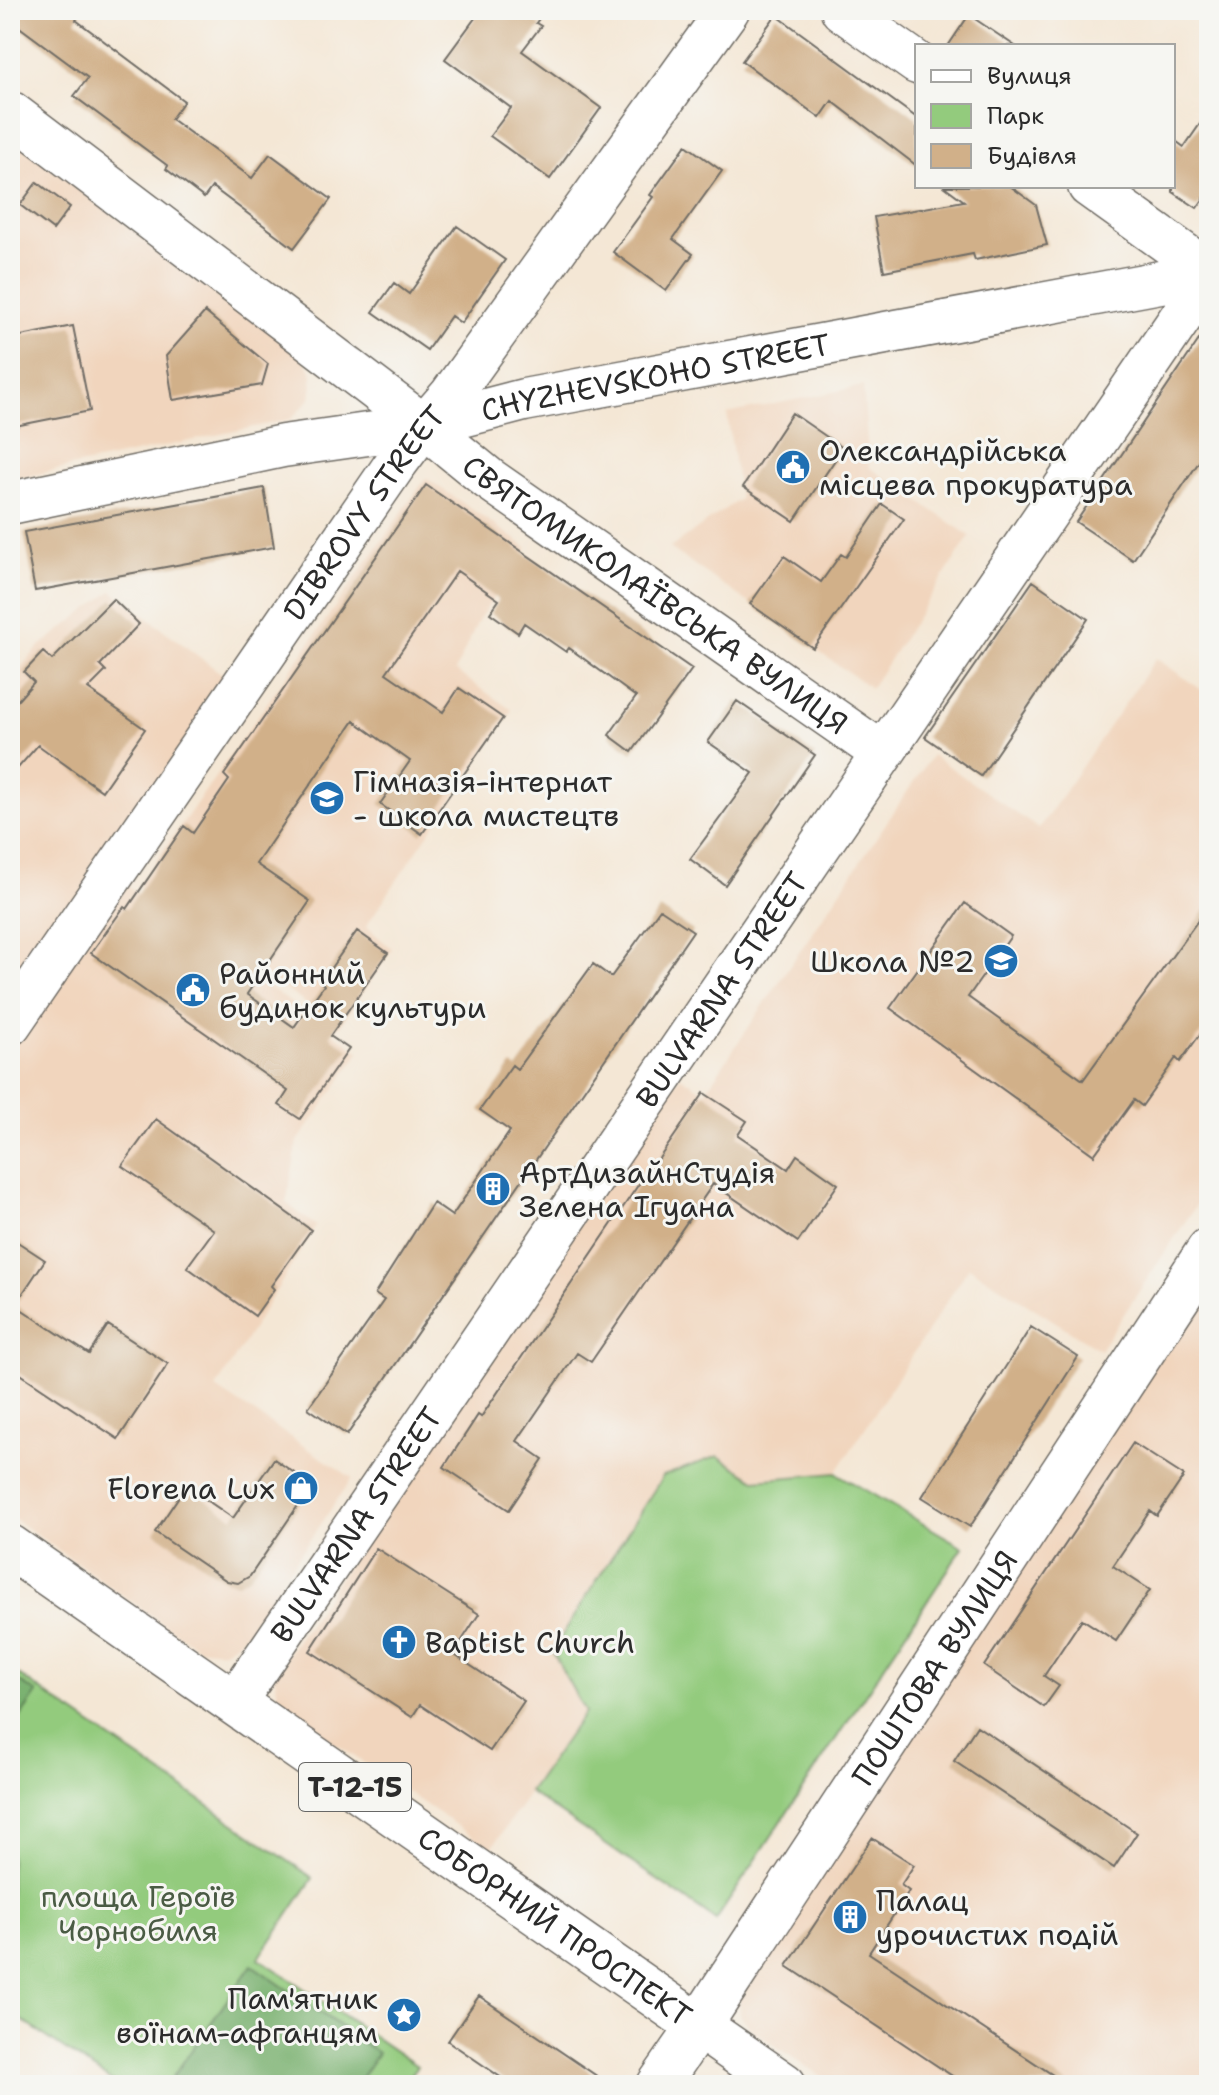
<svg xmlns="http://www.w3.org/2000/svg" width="1219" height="2095" viewBox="0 0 1219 2095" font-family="'Shantell Sans',sans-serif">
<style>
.built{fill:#f1d5bd}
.green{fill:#93cb7d;stroke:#5f7b54;stroke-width:2}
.forest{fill:#76af6c;stroke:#506d4c;stroke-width:2}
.building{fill:#d1b089}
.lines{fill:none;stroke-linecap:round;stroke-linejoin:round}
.minor-casing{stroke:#716d66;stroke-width:45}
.major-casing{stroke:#716d66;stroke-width:47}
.highway-casing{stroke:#716d66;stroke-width:47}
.minor{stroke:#fff;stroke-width:42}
.major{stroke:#fff;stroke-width:44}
.highway{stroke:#fff;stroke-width:44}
.labels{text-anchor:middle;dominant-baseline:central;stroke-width:6;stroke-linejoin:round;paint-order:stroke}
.shield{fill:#f6f6f2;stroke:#686867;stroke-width:2}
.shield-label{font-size:28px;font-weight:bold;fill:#2b2b2b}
.street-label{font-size:30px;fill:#2b2b2b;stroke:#f6f6f2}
.poi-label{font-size:30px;fill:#2b2b2b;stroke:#f6f6f2;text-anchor:start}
.park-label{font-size:30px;fill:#4a5b44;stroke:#f6f6f2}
</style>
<rect width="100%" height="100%" fill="#f6f6f2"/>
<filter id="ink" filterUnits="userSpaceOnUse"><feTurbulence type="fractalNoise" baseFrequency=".0125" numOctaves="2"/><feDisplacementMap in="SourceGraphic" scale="16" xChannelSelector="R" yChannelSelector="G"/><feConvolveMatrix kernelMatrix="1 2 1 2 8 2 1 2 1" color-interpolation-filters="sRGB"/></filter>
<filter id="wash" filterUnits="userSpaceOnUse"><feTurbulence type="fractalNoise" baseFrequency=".006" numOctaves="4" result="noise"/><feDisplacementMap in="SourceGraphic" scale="32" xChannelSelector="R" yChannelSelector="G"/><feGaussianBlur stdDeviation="1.8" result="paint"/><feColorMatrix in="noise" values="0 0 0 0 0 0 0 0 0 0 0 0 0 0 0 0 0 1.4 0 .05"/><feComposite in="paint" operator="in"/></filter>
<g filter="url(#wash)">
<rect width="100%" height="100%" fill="#f4e7d5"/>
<path class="built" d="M10,137L303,356L313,375L310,399L291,419L10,480Z
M863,386L869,467L970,536L871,688L670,548L740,499L727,414Z
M426,478L528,548L479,619L455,671L512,710L366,926L392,949L339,1027L139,885Z
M112,591L230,680L10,998V680L40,646Z
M1156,658L1209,695V1186L1100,1350L969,1267L836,1473L755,1480L718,1456L585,1712L491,1849L280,1706L274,1674L680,1076L705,1092L932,755L1039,829Z
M124,884L360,1052L298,1141L286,1203L316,1226L216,1388L352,1478L243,1638L222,1651L198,1648L10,1516V1048Z
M1209,1270V2085H834L753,2031L740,2015L739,1991Z"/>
<path class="green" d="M718,1456L755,1480L836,1473L963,1547L716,1920L529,1792L585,1712L552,1651L663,1476Z
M13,1671L313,1878L259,1958L417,2066L405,2085H117L10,2012V1676Z"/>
<path class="forest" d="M14,1678L37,1693L10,1732V1684Z
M252,1965L378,2053L356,2085H167Z"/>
<g id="blocks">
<path class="building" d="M10,10H83L76,20L184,101L171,119L252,178L270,154L331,199L294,248L212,187L204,198L166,169L168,166L74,96L88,78L10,20Z
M481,10H545L536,23L541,26L522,51L601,108L550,179L490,136L511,108L445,59Z
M776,15L917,118V166L832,101L820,118L742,61Z
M969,15L1015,46H948Z
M1209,111V191L1197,208L1173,192V139L1184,147Z
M686,145L722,171L673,239L693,254L666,291L613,252L653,197L650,195Z
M37,182L70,207L53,230L20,205Z
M944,186H1010L1036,205L1047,245L975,260L973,254L884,271L874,217L964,201Z
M457,226L505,260L461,323L451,316L427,350L373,312L394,283L409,294Z
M205,312L268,364L262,385L173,400L166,356Z
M1209,325V447L1133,560L1076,522Z
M73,326L90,411L10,427V338Z
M792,413L843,448L794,521L743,487Z
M426,485L692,669L632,752L609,735L636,697L569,648L566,652L524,623L518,633L490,613L499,600L457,571L386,673L443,712L459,688L503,718L422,834L380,804L410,761L354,721L256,864L310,901L247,994L294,1027L324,985L321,982L357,931L388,953L330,1036L349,1049L300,1119L279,1105L288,1091L91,953L124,907L127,909L184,826L193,833L229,780L224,775Z
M264,488L274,547L35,591L24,532Z
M882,504L904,519L813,648L750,604L784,556L821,582L841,554L846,557Z
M1033,581L1088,619L981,776L925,737Z
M113,599L139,624L100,665L106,671L88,689L145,729L102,791L38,745L10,777V709L34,682L24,672L43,652L52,660Z
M737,701L815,755L725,885L690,859L753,773L708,742Z
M965,903L1011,936L968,997L1083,1080L1209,905V1022L1180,1062L1176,1058L1142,1106L1134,1100L1094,1155L890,1008Z
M660,909L693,931L347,1435L308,1408L384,1300L375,1294L433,1203L452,1216L510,1131L480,1110L512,1065L517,1069L593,964L611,977Z
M704,1093L747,1121L738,1135L788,1169L797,1155L838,1184L798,1242L713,1184L591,1362L577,1353L517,1441L543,1459L509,1510L444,1467L478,1415L481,1417L649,1169L651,1170Z
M156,1119L311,1230L271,1286L274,1289L255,1316L187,1267L214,1230L122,1166Z
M10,1237L45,1260L15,1305L89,1354L108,1325L168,1364L118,1439L10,1367Z
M1031,1327L1078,1357L970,1527L922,1497Z
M1133,1443L1184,1476L1157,1516L1150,1511L1113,1566L1150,1590L1116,1641L1082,1619L1044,1676L1059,1686L1044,1707L984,1666Z
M274,1459L312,1485L250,1576L238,1583L227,1581L155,1532L186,1486L233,1518Z
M376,1548L479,1614L453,1654L524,1701L490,1751L420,1705L412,1717L310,1651Z
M977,1726L1137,1833L1114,1868L954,1761Z
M872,1838L914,1865L901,1885L909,1891L869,1953L1068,2085H966L787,1966Z
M479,1996L610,2085H512L448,2041Z"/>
</g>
</g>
<g filter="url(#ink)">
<use href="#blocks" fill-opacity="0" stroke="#716d66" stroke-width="2"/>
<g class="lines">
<defs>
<g id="minor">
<path d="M842,10L917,63"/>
<path id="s1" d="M10,112L424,426L489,479L882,753"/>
<path d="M1089,186L1209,272"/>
<path id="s2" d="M10,503L283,446L424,426L524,400L1209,273"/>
<path id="s3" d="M10,1024L394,466L424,426L451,395L728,10"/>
<path id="s4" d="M234,1703L1209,276"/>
<path d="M658,2085L699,2026"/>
</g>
<g id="major">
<path id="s5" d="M10,1547L699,2026"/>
</g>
<g id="highway">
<path id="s6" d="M784,2085L699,2026L1209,1250"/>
</g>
</defs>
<use href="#minor" class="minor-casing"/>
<use href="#major" class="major-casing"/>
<use href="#highway" class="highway-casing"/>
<use href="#minor" class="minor"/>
<use href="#major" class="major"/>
<use href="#highway" class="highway"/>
</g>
</g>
<defs>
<symbol id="civic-disc" viewBox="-11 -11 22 22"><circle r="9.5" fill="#1f6fb2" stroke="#f6f6f2"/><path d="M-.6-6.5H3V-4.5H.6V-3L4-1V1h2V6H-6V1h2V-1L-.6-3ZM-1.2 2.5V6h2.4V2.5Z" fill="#fff"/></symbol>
<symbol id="school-disc" viewBox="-11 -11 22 22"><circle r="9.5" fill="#1f6fb2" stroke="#f6f6f2"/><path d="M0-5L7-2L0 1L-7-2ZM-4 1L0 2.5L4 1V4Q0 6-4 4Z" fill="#fff"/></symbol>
<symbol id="building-disc" viewBox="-11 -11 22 22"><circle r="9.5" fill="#1f6fb2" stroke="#f6f6f2"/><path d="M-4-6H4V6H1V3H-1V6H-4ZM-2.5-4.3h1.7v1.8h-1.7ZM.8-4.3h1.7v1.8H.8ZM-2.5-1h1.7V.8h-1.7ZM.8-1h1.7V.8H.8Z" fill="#fff"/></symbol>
<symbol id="shop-disc" viewBox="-11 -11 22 22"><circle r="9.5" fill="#1f6fb2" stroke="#f6f6f2"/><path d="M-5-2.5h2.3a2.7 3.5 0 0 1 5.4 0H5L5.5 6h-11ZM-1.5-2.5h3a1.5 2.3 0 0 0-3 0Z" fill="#fff"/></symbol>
<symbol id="church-disc" viewBox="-11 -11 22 22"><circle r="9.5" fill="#1f6fb2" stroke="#f6f6f2"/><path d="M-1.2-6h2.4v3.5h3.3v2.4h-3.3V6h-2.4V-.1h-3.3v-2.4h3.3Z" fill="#fff"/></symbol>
<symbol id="sight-disc" viewBox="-11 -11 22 22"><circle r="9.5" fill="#1f6fb2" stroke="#f6f6f2"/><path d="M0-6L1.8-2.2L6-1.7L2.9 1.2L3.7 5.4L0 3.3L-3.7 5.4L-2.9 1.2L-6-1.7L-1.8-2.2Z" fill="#fff"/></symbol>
</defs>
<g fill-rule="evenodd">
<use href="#civic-disc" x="773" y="447" width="40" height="40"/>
<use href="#school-disc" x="307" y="778" width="40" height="40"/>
<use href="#school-disc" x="981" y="941" width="40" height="40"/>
<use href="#civic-disc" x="173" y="970" width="40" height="40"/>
<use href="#building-disc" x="473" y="1169" width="40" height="40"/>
<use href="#shop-disc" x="281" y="1468" width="40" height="40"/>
<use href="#church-disc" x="379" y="1622" width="40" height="40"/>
<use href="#building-disc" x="830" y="1897" width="40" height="40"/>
<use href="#sight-disc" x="384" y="1995" width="40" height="40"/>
</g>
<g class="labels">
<rect class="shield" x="299" y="1763" width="112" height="48" rx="6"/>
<g class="shield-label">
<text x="355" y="1787">Т-12-15</text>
</g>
<g class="street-label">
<text stroke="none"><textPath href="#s2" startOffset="658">CHYZHEVSKOHO STREET</textPath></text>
<text stroke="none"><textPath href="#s3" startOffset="622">DIBROVY STREET</textPath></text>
<text stroke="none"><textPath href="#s1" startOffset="806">СВЯТОМИКОЛАЇВСЬКА ВУЛИЦЯ</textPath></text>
<text stroke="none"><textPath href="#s4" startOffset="864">BULVARNA STREET</textPath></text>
<text stroke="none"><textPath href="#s4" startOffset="216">BULVARNA STREET</textPath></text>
<text stroke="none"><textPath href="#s6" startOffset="532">ПОШТОВА ВУЛИЦЯ</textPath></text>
<text stroke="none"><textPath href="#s5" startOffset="664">СОБОРНИЙ ПРОСПЕКТ</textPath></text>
</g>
<g class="poi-label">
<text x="819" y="450">Олександрійська<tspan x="819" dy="34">місцева прокуратура</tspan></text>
<text x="353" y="781">Гімназія-інтернат<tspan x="353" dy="34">- школа мистецтв</tspan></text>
<text x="975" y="961" text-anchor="end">Школа №2</text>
<text x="219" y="973">Районний<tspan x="219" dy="34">будинок культури</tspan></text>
<text x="519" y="1172">АртДизайнСтудія<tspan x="519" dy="34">Зелена Ігуана</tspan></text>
<text x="275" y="1488" text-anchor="end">Florena Lux</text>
<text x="425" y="1642">Baptist Church</text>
<text x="876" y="1900">Палац<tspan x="876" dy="34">урочистих подій</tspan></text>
<text x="378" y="1998" text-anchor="end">Пам'ятник<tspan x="378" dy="34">воїнам-афганцям</tspan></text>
</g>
<g class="park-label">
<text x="138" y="1896">площа Героїв<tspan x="138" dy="34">Чорнобиля</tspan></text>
</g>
</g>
<rect width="1219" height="2095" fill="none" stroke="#f6f6f2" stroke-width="40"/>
<rect x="915" y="44" width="260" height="144" fill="#f6f6f2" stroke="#a5a5a2" stroke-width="2"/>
<rect x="931" y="70" width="40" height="12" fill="#ffffff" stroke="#a5a5a2" stroke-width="2"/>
<text x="987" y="84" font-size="24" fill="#2b2b2b">Вулиця</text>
<rect x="931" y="104" width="40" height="24" fill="#93cb7d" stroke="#a5a5a2" stroke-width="2"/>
<text x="987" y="124" font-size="24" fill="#2b2b2b">Парк</text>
<rect x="931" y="144" width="40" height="24" fill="#d1b089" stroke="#a5a5a2" stroke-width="2"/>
<text x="987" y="164" font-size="24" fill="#2b2b2b">Будівля</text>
</svg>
